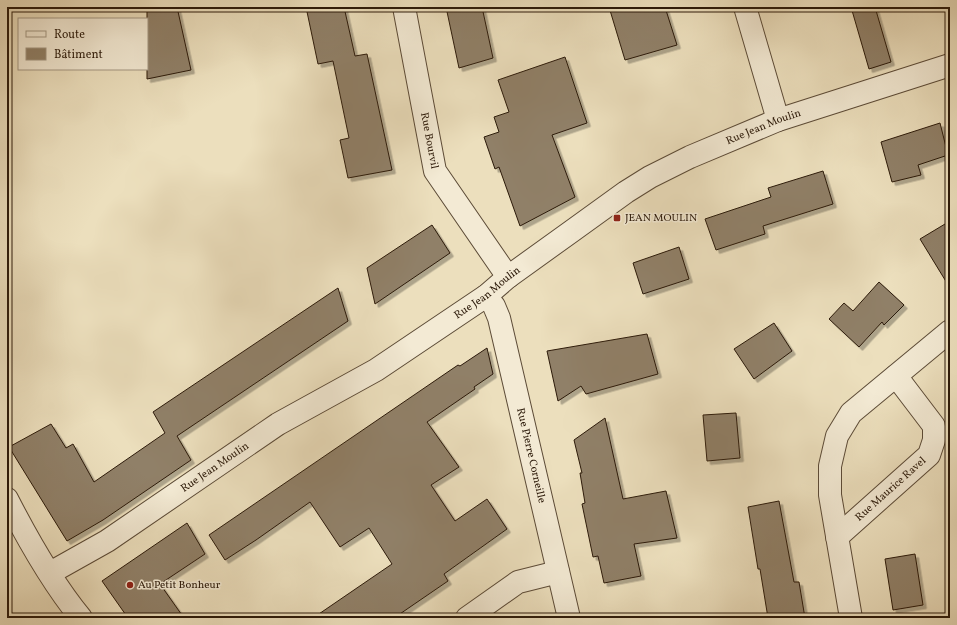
<svg xmlns="http://www.w3.org/2000/svg" width="957" height="625" viewBox="0 0 957 625" font-family="Vollkorn,serif">
<style>
.building{fill:#908067;stroke:#2c1a0a;filter:url(#shadow)}
.lines{fill:none;stroke-linecap:round;stroke-linejoin:round}
.street-casing{stroke:#5c4b37;stroke-width:24}
.street{stroke:#f3ead4;stroke-width:22}
.poi-dot{fill:#8f2418;stroke:#f3ead4;stroke-width:1.5}
.labels{text-anchor:middle;dominant-baseline:central;stroke-width:3;stroke-linejoin:round;paint-order:stroke}
.street-label{font-size:11px;fill:#2c1a0a;stroke:#f3ead4}
.poi-label{font-size:11px;fill:#2c1a0a;stroke:#f3ead4;text-anchor:start}
</style>
<defs>
<filter id="shadow"><feDropShadow dx="3.5" dy="3.5" stdDeviation="0" flood-color="#0004"/></filter>
</defs>
<rect width="100%" height="100%" fill="#ecdfbd"/>
<filter id="stains"><feTurbulence type="fractalNoise" baseFrequency=".005" numOctaves="4"/><feColorMatrix values="0 0 0 0 .2 0 0 0 0 .09 0 0 0 0 .02 0 0 0 .5 -.17"/></filter>
<radialGradient id="worn" r=".72"><stop offset=".6" stop-color="#630" stop-opacity="0"/><stop offset="1" stop-color="#630" stop-opacity=".3"/></radialGradient>
<path class="building" d="M147,7H177L191,70L147,79Z
M306,7H344L355,56L367,54L392,170L348,178L340,140L349,138L333,61L318,64Z
M446,7H482L493,58L459,68Z
M609,7H665L677,45L625,60Z
M851,7H875L891,62L869,69Z
M565,57L587,123L552,135L575,197L520,226L499,167L495,169L484,137L499,132L494,117L509,112L498,80Z
M940,123L948,155L918,165L921,175L892,182L881,142Z
M823,171L833,204L763,226L765,234L716,250L705,219L771,197L768,188Z
M950,221V288L920,239Z
M432,225L450,253L375,304L367,268Z
M679,247L689,279L643,294L633,263Z
M879,282L904,305L884,325L882,322L859,347L829,319L844,303L853,311Z
M338,288L348,321L177,436L191,460L103,520L67,541L9,447L51,424L66,448L73,444L94,482L165,433L153,412Z
M774,323L792,351L754,379L734,349Z
M647,334L658,374L586,394L581,386L558,401L547,351Z
M487,348L493,374L474,387L475,389L427,422L459,467L431,485L455,521L487,499L507,529L444,574L448,581L394,618H313L392,564L369,528L340,547L310,502L256,540L225,560L209,535L458,365L460,366Z
M736,413L740,458L707,461L703,415Z
M605,418L623,499L666,491L677,538L634,544L641,576L604,583L598,556L593,557L582,504L585,503L580,473H582L574,440Z
M779,501L794,582H799L805,618H768L760,569H758L748,507Z
M187,523L205,554L160,584L184,618H128L102,581Z
M915,554L923,605L893,610L885,559Z"/>
<g class="lines">
<defs>
<g id="street">
<path id="s1" d="M404,7L435,171L499,264L508,277"/>
<path d="M745,7L778,120"/>
<path id="s2" d="M486,296L494,306L499,318L569,618"/>
<path d="M7,499C27,538 53,584 81,618"/>
<path id="s3" d="M837,537L929,455L934,440V426L896,376"/>
<path id="s4" d="M50,573L107,541L278,424L376,370L486,296L508,277L572,231L626,192L650,177L690,157L778,120L950,65"/>
<path d="M467,618L518,582L558,572"/>
<path d="M851,618L830,495V466L837,436L851,413L950,331"/>
</g>
</defs>
<use href="#street" class="street-casing"/>
<use href="#street" class="street"/>
</g>
<g class="poi-dot">
<rect x="613" y="214" width="8" height="8" rx="2"/>
<circle cx="130" cy="585" r="4"/>
</g>
<g class="labels">
<g class="street-label">
<text stroke="none"><textPath href="#s4" startOffset="844">Rue Jean Moulin</textPath></text>
<text stroke="none"><textPath href="#s1" startOffset="136">Rue Bourvil</textPath></text>
<text stroke="none"><textPath href="#s4" startOffset="520">Rue Jean Moulin</textPath></text>
<text stroke="none"><textPath href="#s2" startOffset="167">Rue Pierre Corneille</textPath></text>
<text stroke="none"><textPath href="#s4" startOffset="196">Rue Jean Moulin</textPath></text>
<text stroke="none"><textPath href="#s3" startOffset="72">Rue Maurice Ravel</textPath></text>
</g>
<g class="poi-label">
<text x="625" y="218">JEAN MOULIN</text>
<text x="138" y="585">Au Petit Bonheur</text>
</g>
</g>
<rect width="957" height="625" fill="none" stroke="#ecdfbd" stroke-width="24"/>
<rect x="8" y="8" width="941" height="609" fill="none" stroke="#2c1a0a" stroke-width="2"/>
<rect x="12" y="12" width="933" height="601" fill="none" stroke="#2c1a0a"/>
<rect x="18" y="18" width="130" height="52" fill="#f3ead4" stroke="#a39783"/>
<rect x="26" y="31" width="20" height="6" fill="#f3ead4" stroke="#a39783"/>
<text x="54" y="38" font-size="12" fill="#2c1a0a">Route</text>
<rect x="26" y="48" width="20" height="12" fill="#908067" stroke="#a39783"/>
<text x="54" y="58" font-size="12" fill="#2c1a0a">Bâtiment</text>
<rect width="100%" height="100%" filter="url(#stains)"/>
<rect width="100%" height="100%" fill="url(#worn)"/>
</svg>
